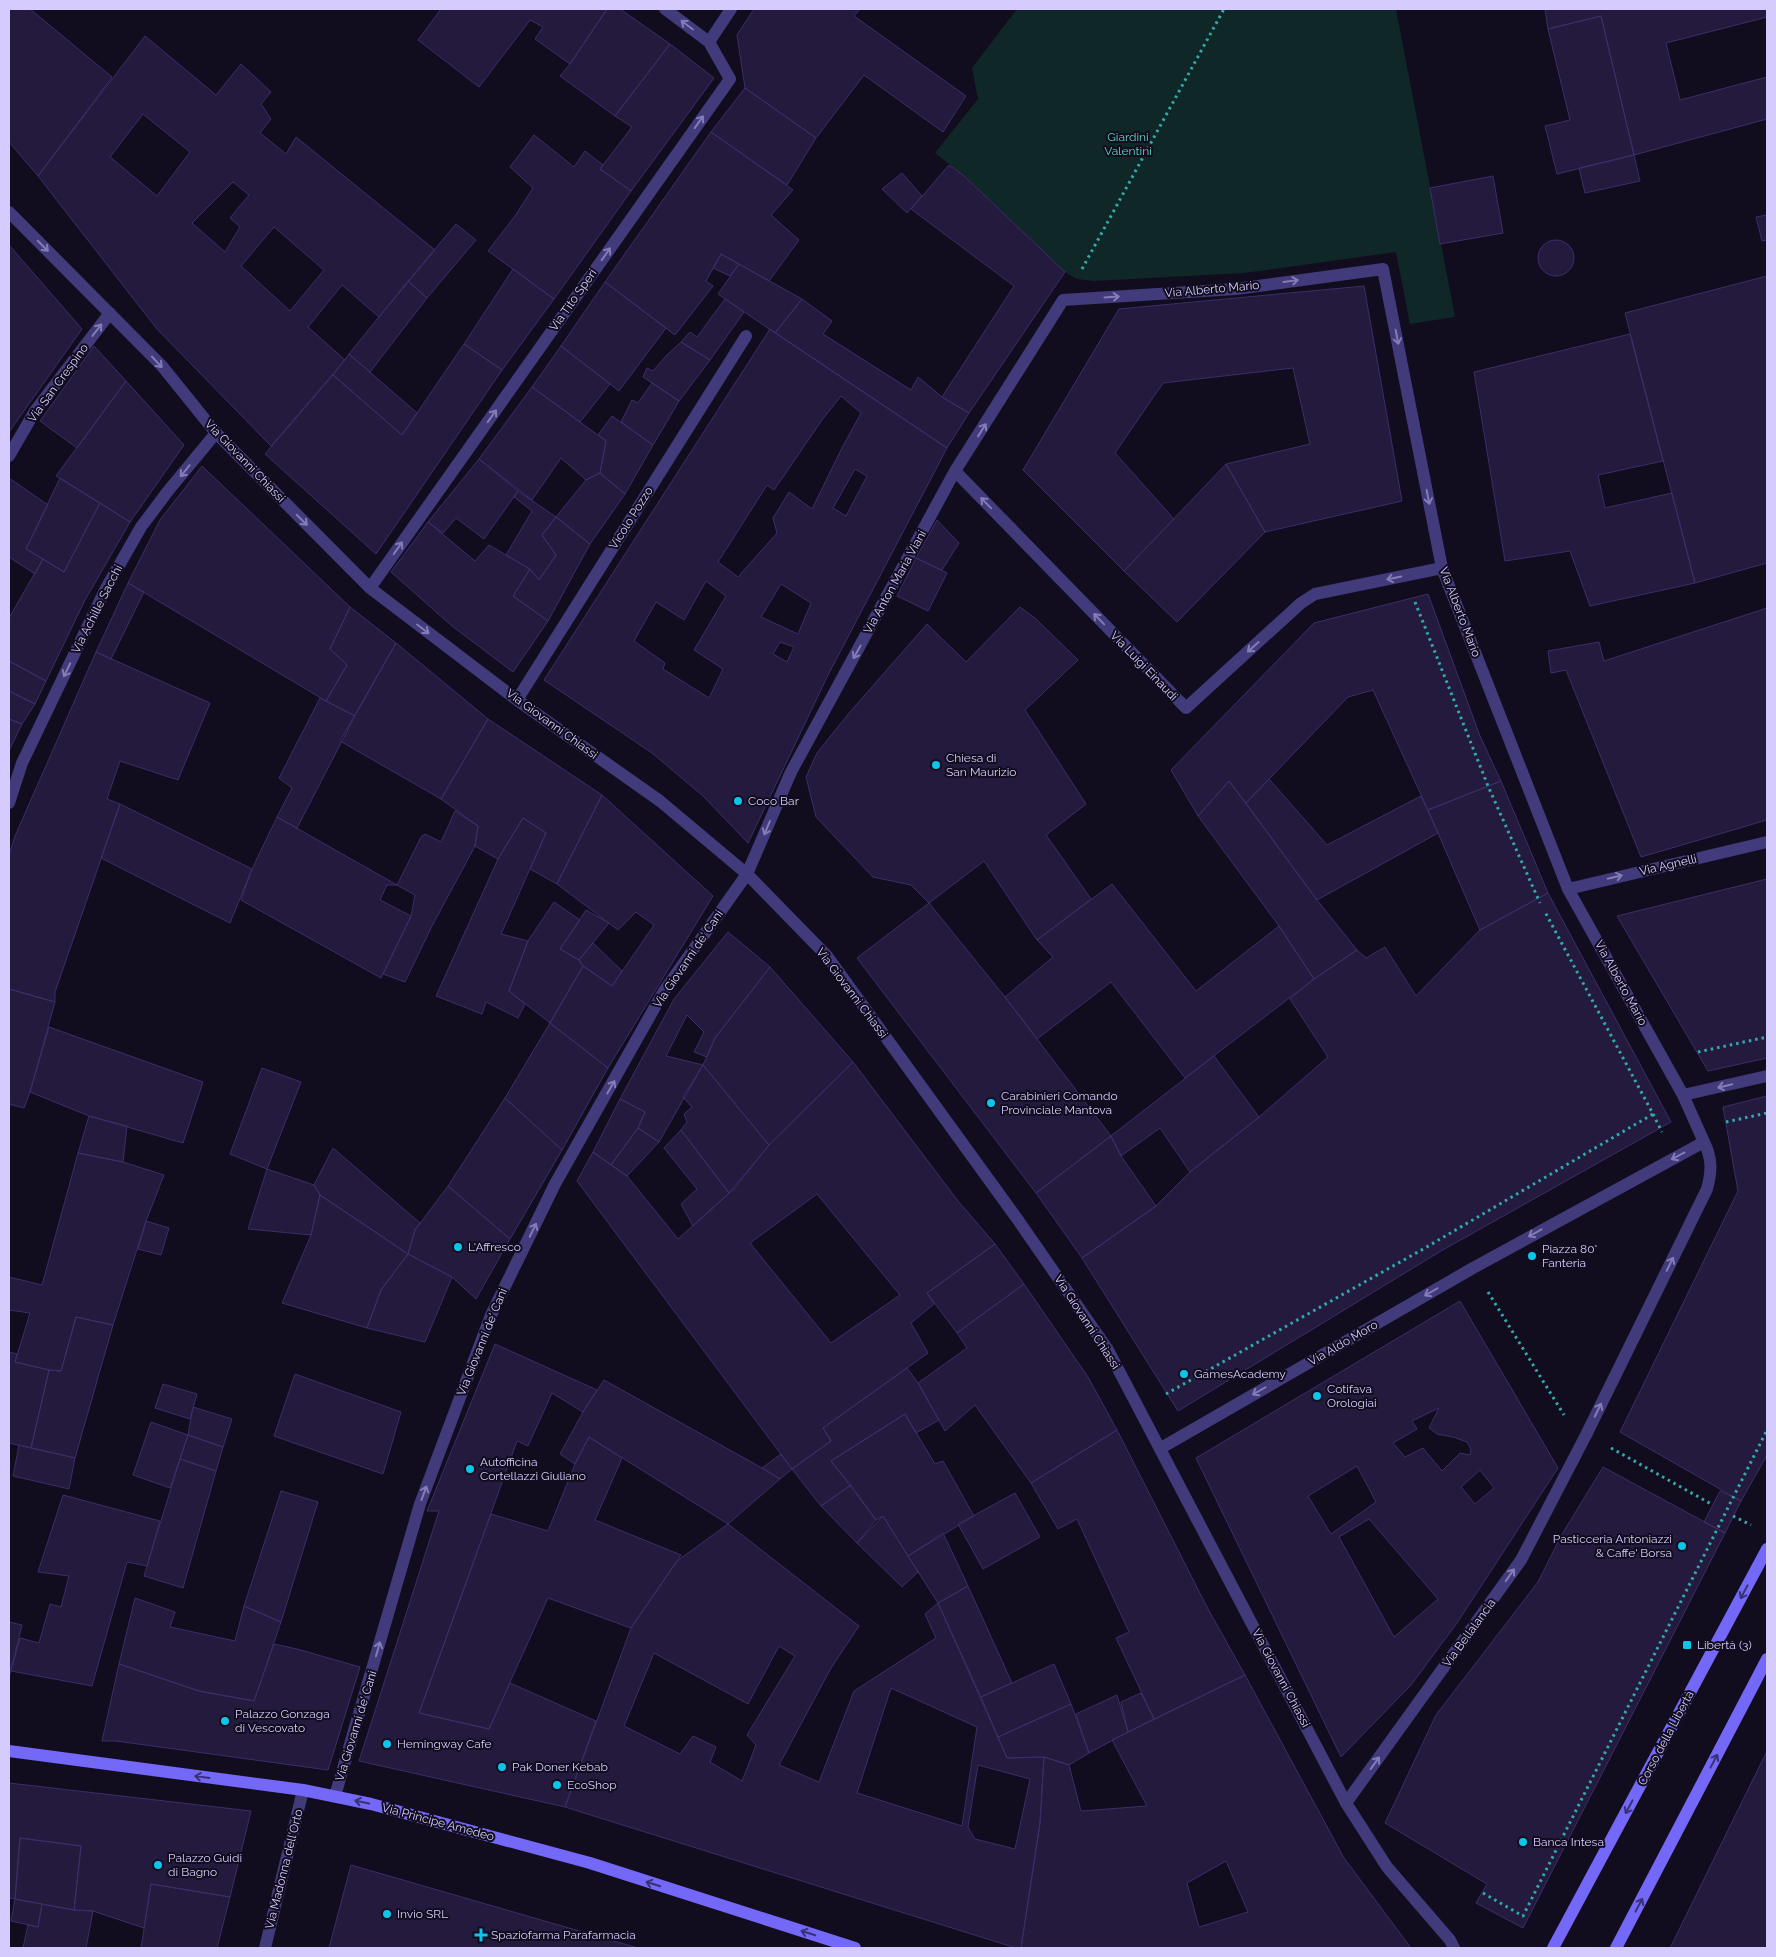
<svg xmlns="http://www.w3.org/2000/svg" width="1776" height="1957" viewBox="0 0 1776 1957" font-family="Raleway,sans-serif">
<style>
.green{fill:#102727}
.building{fill:#231a3e;stroke:#3d2d69;fill-rule:evenodd}
.lines{fill:none;stroke-linecap:round;stroke-linejoin:round}
.path{stroke:#3aa;stroke-width:3;stroke-dasharray:2.5 4;stroke-linecap:butt}
.street{stroke:#413a7b;stroke-width:12}
.secondary{stroke:#7468f8;stroke-width:12}
.oneway{stroke:#847cb6}
.oneway2{stroke:#393175}
.poi-dot{fill:#0bc6ea;stroke:#110d1e;stroke-width:2}
.labels{text-anchor:middle;dominant-baseline:central;stroke-width:4;stroke-linejoin:round;paint-order:stroke}
.park-label{font-size:12px;fill:#5dd8c1;stroke:#110d1e}
.street-label{font-size:12px;fill:#d5ccfd;stroke:#110d1e}
.poi-label{font-size:12px;fill:#d5ccfd;stroke:#110d1e;text-anchor:start}
</style>
<rect width="100%" height="100%" fill="#110d1e"/>
<path class="green" d="M1017,9H1396L1455,317L1410,324L1396,252L1244,273L1094,281L1077,279L1065,272L963,175L935,153L978,99L972,68Z"/>
<path class="building" d="M9,9H30L112,77L38,176L9,142Z
M441,9H607L570,64L535,39L543,27L530,20L479,87L418,40Z
M607,9H620L670,44L615,116L560,76L570,64Z
M754,9H860L854,16L966,96L943,132L864,75L816,138L745,88L737,35Z
M1545,9H1767V17L1666,43L1680,100L1767,77V119L1634,155L1601,16L1548,29Z
M1601,16L1634,155L1557,174L1545,126L1570,120L1548,29Z
M145,36L216,95L241,64L271,92L261,104L271,119L260,133L286,154L296,137L435,250L379,317L342,285L308,327L345,360L271,446L157,329L38,176ZM143,114L190,152L157,196L110,157ZM233,182L249,195L230,218L240,227L225,252L192,223ZM274,227L324,270L290,311L241,266Z
M670,44L714,78L631,191L600,169L632,127L615,116Z
M745,88L816,138L787,185L711,132Z
M711,132L793,190L771,215L799,240L769,281L721,254L706,281L713,286L675,335L605,282Z
M534,135L574,167L585,151L603,165L600,169L631,191L554,299L488,251L515,216L533,188L510,167Z
M1634,155L1640,181L1585,193L1579,168Z
M949,165L963,175L1065,272L969,413L942,397L1014,286L911,209Z
M902,173L922,196L907,213L882,189Z
M1493,176L1503,233L1440,244L1430,188Z
M1767,215V240L1762,241L1756,217Z
M456,224L476,240L427,298L408,281Z
M1538 258a18 18 0 1 1 36 0a18 18 0 1 1-36 0Z
M9,245L82,329L9,432Z
M721,254L739,264L730,276L713,268Z
M739,264L802,299L775,333L718,294Z
M513,269L554,299L502,370L464,344Z
M1767,276V563L1695,583L1625,313Z
M408,281L427,298L370,372L349,354Z
M605,282L666,328L619,391L561,346Z
M1364,286L1402,501L1265,532L1226,464L1310,444L1293,368L1163,383L1115,453L1174,519L1124,571L1023,470L1119,309Z
M725,299L744,312L710,360L681,342L690,332L697,337Z
M802,299L832,321L823,334L911,390L918,377L942,397L969,413L947,448L775,333Z
M770,329L947,448L828,675L748,843L703,796L652,753L544,680ZM841,396L861,413L842,448L812,509L789,492L773,518L777,533L738,577L718,562L767,485L774,490L822,420ZM855,469L867,476L846,516L833,508ZM706,581L726,596L694,650L723,669L709,698L663,669L665,663L634,641L656,602L684,620ZM781,584L811,603L798,634L761,617ZM780,642L794,647L787,662L773,654Z
M1630,334L1663,461L1598,475L1605,508L1672,493L1695,583L1590,606L1570,551L1505,561L1474,372Z
M681,342L710,360L679,401L643,377L647,368L653,371L666,356Z
M464,344L502,370L376,554L265,454L333,375L402,435Z
M94,346L126,381L77,448L40,421Z
M561,346L610,384L580,422L532,387Z
M349,354L417,413L402,435L333,375Z
M126,381L184,445L130,522L56,476Z
M652,383L679,401L653,445L621,422L632,400L638,403Z
M532,387L606,441L600,473L586,480L561,458L532,500L479,459Z
M612,416L653,445L625,494L600,473L606,441L598,435Z
M479,459L518,491L484,539L456,518L443,533L428,522Z
M1226,464L1265,532L1177,622L1124,571Z
M202,466L350,607L330,649L347,665L326,701L128,583L160,520Z
M600,473L625,494L590,544L556,517L586,480Z
M9,478L48,505L26,549L43,559L35,574L9,557Z
M60,478L100,503L64,572L26,549Z
M518,491L556,517L542,535L556,555L539,580L530,569L506,555L532,511L514,497Z
M100,503L130,522L85,600L46,681L9,661V618L43,559L64,572Z
M556,517L590,544L548,621L513,596L530,569L539,580L556,555L542,535Z
M937,520L959,543L942,570L916,558Z
M428,522L475,561L489,545L530,569L513,596L548,621L513,672L452,626L391,572Z
M916,558L947,573L928,611L897,596Z
M128,583L144,592L111,659L96,652Z
M1428,594L1480,736L1501,781L1428,810L1373,690L1348,697L1246,803L1229,781L1198,816L1171,770L1314,623Z
M350,607L396,643L355,716L326,701L347,665L330,649Z
M1020,607L1035,618L1078,660L1025,710L1086,804L1046,835L1091,899L1037,940L984,861L929,903L911,885L873,877L816,817L806,777L817,753L850,712L927,624L966,662Z
M1767,608V820L1641,857L1566,670L1551,673L1548,651L1599,642L1604,661Z
M396,643L488,719L441,799L340,741Z
M96,652L210,703L178,780L120,761L107,799L120,804L55,992V1002L9,989V855L15,836Z
M9,661L46,681L35,704L9,691Z
M9,691L35,704L22,724L9,719Z
M320,698L355,716L297,828L277,817L292,788L279,778Z
M9,719L22,724L9,751Z
M488,719L602,795L557,884L530,869L546,833L523,818L498,859L475,846L478,826L441,799Z
M1269,779L1327,845L1421,796L1438,833L1317,900L1246,803Z
M1229,781L1317,900L1357,950L1314,979L1279,926L1198,816Z
M1501,781L1548,893L1480,930L1428,810Z
M602,795L713,896L608,1068L550,1023L583,966L612,986L654,925L636,912L618,930L557,884Z
M120,804L252,869L230,923L101,858Z
M455,811L478,826L475,846L432,926L405,982L383,974L411,916L415,895L397,885L421,837L425,834L441,842Z
M277,817L397,885H387L380,900L411,916L381,978L241,900L252,869Z
M523,818L546,833L501,934L528,941L509,991L525,1004L518,1018L486,1002L482,1014L436,996L498,859Z
M1767,879V1058L1708,1071L1617,916Z
M1112,884L1196,991L1279,926L1314,979L1185,1078L1111,982L1037,1039L1005,997L1053,957L1037,940Z
M1548,893L1671,1122L1441,1251L1178,1411L1082,1258L1156,1206L1190,1172L1259,1117L1328,1057L1290,999L1314,979L1357,950L1366,958L1385,947L1416,996L1480,930Z
M554,902L580,920L560,949L579,960L583,966L550,1023L509,991L528,941Z
M929,903L1005,997L1111,1136L1036,1193L857,958Z
M586,910L609,923L579,960L560,949Z
M728,932L770,967L715,1038L707,1057L694,1052L704,1032L687,1015L666,1056L703,1065L659,1142L638,1128L645,1112L620,1099L674,999Z
M593,943L622,971L612,986L583,966L579,960Z
M770,967L853,1062L769,1145L703,1065L715,1038Z
M9,989L55,1002L30,1092L24,1108L9,1104Z
M550,1023L608,1068L562,1150L505,1098Z
M49,1027L203,1082L183,1143L89,1116L30,1092Z
M1214,1056L1259,1117L1190,1172L1160,1128L1121,1156L1111,1136Z
M853,1062L958,1201L995,1244L927,1293L934,1304L911,1323L928,1353L823,1428L831,1441L792,1469L577,1181L593,1152L627,1176L678,1239L735,1188L769,1145ZM817,1194L900,1295L831,1343L750,1243Z
M703,1065L769,1145L729,1193L681,1130L687,1122L684,1114L692,1107L683,1097Z
M262,1068L301,1082L267,1169L230,1154Z
M1767,1096V1455L1741,1501L1620,1432L1738,1191L1723,1107Z
M505,1098L562,1150L510,1239L448,1186Z
M620,1099L645,1112L638,1128L611,1165L593,1152Z
M89,1116L127,1126L123,1162L78,1153Z
M638,1128L659,1142L627,1176L611,1165Z
M681,1130L729,1193L693,1226L681,1204L697,1189L664,1148Z
M1111,1136L1121,1156L1156,1206L1082,1258L1036,1193Z
M333,1148L420,1223L415,1230L408,1254L320,1195L314,1185Z
M78,1153L123,1162L164,1175L146,1221L113,1325L76,1317L61,1371L49,1370L15,1362L30,1313L9,1310V1277L42,1285Z
M267,1169L314,1185L320,1195L311,1235L248,1229Z
M448,1186L510,1239L476,1299L452,1277L408,1254L415,1230Z
M320,1195L408,1254L381,1290L367,1328L282,1303L311,1235Z
M146,1221L169,1228L161,1255L138,1249Z
M995,1244L1024,1284L957,1333L927,1293Z
M408,1254L452,1277L425,1342L367,1328L381,1290Z
M1024,1284L1088,1377L1117,1430L1031,1483L975,1405L945,1431L918,1383L967,1348L957,1333Z
M1460,1301L1558,1468L1457,1623L1411,1685L1341,1757L1196,1458ZM1439,1408L1429,1428L1437,1434L1453,1437L1467,1442L1471,1449L1470,1455L1460,1453L1442,1471L1423,1448L1405,1457L1393,1443L1417,1429L1412,1421ZM1357,1466L1376,1502L1331,1534L1308,1496ZM1480,1470L1494,1488L1475,1504L1461,1487ZM1369,1519L1438,1599L1394,1637L1339,1537Z
M76,1317L113,1325L75,1458L31,1448L49,1370L61,1371Z
M495,1344L597,1390L583,1412L552,1393L528,1446L517,1441L419,1713L489,1729L510,1683L596,1721L565,1807L359,1761L439,1511H427Z
M9,1352L17,1354L15,1362L49,1370L31,1448L9,1443Z
M907,1368L918,1383L939,1420L916,1433L905,1414L831,1461L851,1485L821,1506L792,1469L831,1441L823,1428Z
M295,1374L401,1412L383,1474L274,1436Z
M604,1380L762,1468L780,1479L728,1524L589,1437L575,1464L560,1454L583,1412Z
M163,1384L197,1394L190,1419L155,1408Z
M193,1407L232,1419L223,1447L188,1435Z
M905,1414L935,1464L943,1461L974,1516L908,1556L883,1516L876,1520L831,1461Z
M151,1422L188,1435L170,1488L133,1475Z
M1117,1430L1208,1609L1245,1675L1154,1719L1116,1638L1129,1632L1077,1519L1058,1529L1031,1483Z
M188,1435L223,1447L216,1471L180,1459Z
M589,1437L622,1458L595,1520L681,1555L631,1628L548,1598L489,1729L419,1713L491,1514L548,1531L575,1464Z
M19,1445L75,1458L69,1489L13,1476Z
M781,1454L792,1469L780,1479L762,1468Z
M180,1459L216,1471L183,1588L144,1576Z
M1603,1467L1725,1533L1523,1928L1476,1903L1487,1884L1385,1823L1436,1715L1538,1582L1561,1536Z
M851,1485L876,1520L857,1543L821,1506Z
M281,1491L318,1502L281,1622L244,1606Z
M1720,1491L1741,1501L1725,1533L1704,1522Z
M1015,1493L1040,1537L983,1569L958,1524Z
M63,1495L160,1521L147,1566L127,1562L92,1686L11,1671L20,1638L39,1643L50,1604L61,1607L69,1576L38,1572Z
M883,1516L918,1572L902,1587L857,1543Z
M728,1524L859,1626L831,1668L779,1765L819,1782L854,1691L936,1638L925,1614L938,1603L1007,1758L1044,1757L1040,1823L1021,1948H1016L565,1807L631,1628L677,1561ZM779,1646L795,1656L747,1735L756,1745L742,1781L710,1762L716,1747L693,1736L680,1754L624,1726L654,1653L748,1704ZM891,1688L977,1727L962,1826L857,1793ZM978,1765L1030,1779L1015,1849L975,1839L968,1827Z
M943,1533L968,1586L938,1603L908,1556Z
M968,1586L1012,1683L981,1697L938,1603Z
M135,1598L175,1612L170,1627L235,1641L244,1606L281,1622L254,1701L199,1691L119,1664Z
M9,1622L22,1625L9,1678Z
M274,1644L297,1649L360,1667L328,1770L116,1741H102L119,1664L199,1691L254,1701Z
M1054,1664L1071,1704L998,1737L981,1697Z
M1245,1675L1344,1858L1411,1948H1021L1040,1823L1044,1757L1069,1765L1081,1811L1147,1806L1112,1740ZM1226,1861L1248,1912L1199,1927L1187,1883Z
M1141,1693L1154,1719L1128,1732L1121,1702Z
M1117,1695L1128,1732L1089,1753L1076,1714Z
M1071,1704L1089,1753L1069,1765L1044,1757L1007,1758L998,1737Z
M1767,1751V1948H1670Z
M9,1783L251,1811L230,1897L151,1884L144,1928L93,1911L74,1910L81,1846L20,1838L15,1899L9,1898Z
M20,1838L81,1846L74,1910L15,1899Z
M351,1865L638,1948H329Z
M151,1884L230,1897L217,1948H141Z
M15,1899L42,1904L38,1927L11,1921Z
M42,1904L74,1910L93,1911L86,1948H23L28,1925L38,1927Z"/>
<g class="lines">
<path class="path" d="M1082,269L1224,9
M1415,602L1488,786L1540,903
M1698,1052L1767,1037
M1653,1114L1662,1132
M1726,1122L1767,1113
M1488,1292L1564,1415
M1166,1394L1425,1248L1653,1114L1544,910
M1611,1448L1713,1505
M1733,1516L1751,1525
M1483,1893L1523,1916L1767,1430"/>
<path class="street" d="M709,42L731,9
M9,212L162,366L216,433L370,588L517,700L660,801L747,874L827,956L1018,1220L1108,1350L1346,1803L1387,1867L1450,1940L1454,1948
M9,456L35,411L110,313
M955,471L1186,708L1301,603L1315,594L1442,568
M370,588L730,79L709,42L665,9
M517,700L746,336
M9,803L22,763L105,590L141,527L168,491L216,433
M1568,889L1767,842
M1683,1095L1767,1076
M1161,1448L1473,1268L1704,1142C1712,1158 1712,1171 1707,1189L1586,1435L1521,1560L1346,1803
M335,1796L420,1504L491,1315L555,1184L664,991L747,874L791,772L955,471L1063,300L1236,289L1383,269L1442,568L1568,889L1683,1095L1704,1142
M265,1948L303,1790"/>
<path class="secondary" d="M9,1751L303,1790L371,1804L590,1863L855,1948
M1553,1948L1767,1549
M1616,1948L1767,1659"/>
</g>
<defs><path id="oneway-shaft" d="M-6 0H5M1.5-3L5.5 0L1.5 3" fill="none" stroke-width="1.6" stroke-linecap="round" stroke-linejoin="round" transform="scale(1.25)"/></defs>
<g class="oneway">
<use href="#oneway-shaft" transform="translate(687 25) rotate(-143)"/>
<use href="#oneway-shaft" transform="translate(699 122) rotate(-55)"/>
<use href="#oneway-shaft" transform="translate(43 246) rotate(45)"/>
<use href="#oneway-shaft" transform="translate(606 254) rotate(-55)"/>
<use href="#oneway-shaft" transform="translate(1291 281) rotate(-8)"/>
<use href="#oneway-shaft" transform="translate(1112 297) rotate(-4)"/>
<use href="#oneway-shaft" transform="translate(97 330) rotate(-52)"/>
<use href="#oneway-shaft" transform="translate(1397 337) rotate(79)"/>
<use href="#oneway-shaft" transform="translate(157 362) rotate(47)"/>
<use href="#oneway-shaft" transform="translate(492 416) rotate(-55)"/>
<use href="#oneway-shaft" transform="translate(982 430) rotate(-58)"/>
<use href="#oneway-shaft" transform="translate(185 471) rotate(129)"/>
<use href="#oneway-shaft" transform="translate(1428 497) rotate(79)"/>
<use href="#oneway-shaft" transform="translate(986 503) rotate(-134)"/>
<use href="#oneway-shaft" transform="translate(302 520) rotate(45)"/>
<use href="#oneway-shaft" transform="translate(398 548) rotate(-55)"/>
<use href="#oneway-shaft" transform="translate(1394 578) rotate(168)"/>
<use href="#oneway-shaft" transform="translate(1099 619) rotate(-134)"/>
<use href="#oneway-shaft" transform="translate(423 629) rotate(37)"/>
<use href="#oneway-shaft" transform="translate(1253 647) rotate(138)"/>
<use href="#oneway-shaft" transform="translate(857 652) rotate(119)"/>
<use href="#oneway-shaft" transform="translate(67 670) rotate(116)"/>
<use href="#oneway-shaft" transform="translate(767 828) rotate(113)"/>
<use href="#oneway-shaft" transform="translate(1615 877) rotate(-13)"/>
<use href="#oneway-shaft" transform="translate(1725 1086) rotate(167)"/>
<use href="#oneway-shaft" transform="translate(611 1087) rotate(-60)"/>
<use href="#oneway-shaft" transform="translate(1678 1156) rotate(152)"/>
<use href="#oneway-shaft" transform="translate(533 1230) rotate(-64)"/>
<use href="#oneway-shaft" transform="translate(1535 1233) rotate(151)"/>
<use href="#oneway-shaft" transform="translate(1670 1264) rotate(-64)"/>
<use href="#oneway-shaft" transform="translate(1431 1292) rotate(150)"/>
<use href="#oneway-shaft" transform="translate(1259 1391) rotate(150)"/>
<use href="#oneway-shaft" transform="translate(1598 1410) rotate(-64)"/>
<use href="#oneway-shaft" transform="translate(424 1493) rotate(-70)"/>
<use href="#oneway-shaft" transform="translate(1510 1575) rotate(-55)"/>
<use href="#oneway-shaft" transform="translate(378 1649) rotate(-74)"/>
<use href="#oneway-shaft" transform="translate(1375 1763) rotate(-54)"/>
</g>
<g class="oneway2">
<use href="#oneway-shaft" transform="translate(1744 1592) rotate(118)"/>
<use href="#oneway-shaft" transform="translate(1714 1761) rotate(-62)"/>
<use href="#oneway-shaft" transform="translate(202 1777) rotate(-172)"/>
<use href="#oneway-shaft" transform="translate(362 1802) rotate(-168)"/>
<use href="#oneway-shaft" transform="translate(1629 1807) rotate(118)"/>
<use href="#oneway-shaft" transform="translate(653 1884) rotate(-162)"/>
<use href="#oneway-shaft" transform="translate(1639 1905) rotate(-62)"/>
<use href="#oneway-shaft" transform="translate(808 1933) rotate(-162)"/>
</g>
<g class="poi-dot">
<circle cx="936" cy="765" r="5"/>
<circle cx="738" cy="801" r="5"/>
<circle cx="991" cy="1103" r="5"/>
<circle cx="458" cy="1247" r="5"/>
<circle cx="1532" cy="1256" r="5"/>
<circle cx="1184" cy="1374" r="5"/>
<circle cx="1317" cy="1396" r="5"/>
<circle cx="470" cy="1469" r="5"/>
<circle cx="1682" cy="1546" r="5"/>
<rect x="1682" y="1640" width="10" height="10" rx="2.5"/>
<circle cx="225" cy="1721" r="5"/>
<circle cx="387" cy="1744" r="5"/>
<circle cx="502" cy="1767" r="5"/>
<circle cx="557" cy="1785" r="5"/>
<circle cx="1523" cy="1842" r="5"/>
<circle cx="158" cy="1865" r="5"/>
<circle cx="387" cy="1914" r="5"/>
<path d="M478.5 1927.5h5v5h5v5h-5v5h-5v-5h-5v-5h5z"/>
</g>
<g class="labels">
<g class="park-label">
<text x="1128" y="137">Giardini<tspan x="1128" dy="14">Valentini</tspan></text>
</g>
<g class="street-label">
<text transform="translate(1212 289) rotate(-5)">Via Alberto Mario</text>
<text transform="translate(573 300) rotate(-55)">Via Tito Speri</text>
<text transform="translate(58 383) rotate(-54)">Via San Crespino</text>
<text transform="translate(245 461) rotate(46)">Via Giovanni Chiassi</text>
<text transform="translate(631 518) rotate(-58)">Vicolo Pozzo</text>
<text transform="translate(895 582) rotate(-61)">Via Anton Maria Viani</text>
<text transform="translate(97 609) rotate(-63)">Via Achille Sacchi</text>
<text transform="translate(1460 612) rotate(69)">Via Alberto Mario</text>
<text transform="translate(1144 666) rotate(46)">Via Luigi Einaudi</text>
<text transform="translate(552 724) rotate(36)">Via Giovanni Chiassi</text>
<text transform="translate(1668 865) rotate(-13)">Via Agnelli</text>
<text transform="translate(688 959) rotate(-56)">Via Giovanni de' Cani</text>
<text transform="translate(1621 983) rotate(61)">Via Alberto Mario</text>
<text transform="translate(852 993) rotate(53)">Via Giovanni Chiassi</text>
<text transform="translate(1087 1322) rotate(57)">Via Giovanni Chiassi</text>
<text transform="translate(482 1342) rotate(-68)">Via Giovanni de' Cani</text>
<text transform="translate(1343 1343) rotate(-30)">Via Aldo Moro</text>
<text transform="translate(1469 1633) rotate(-54)">Via Bellalancia</text>
<text transform="translate(1281 1678) rotate(62)">Via Giovanni Chiassi</text>
<text transform="translate(356 1726) rotate(-73)">Via Giovanni de' Cani</text>
<text transform="translate(1666 1738) rotate(-62)">Corso della Libertà</text>
<text transform="translate(438 1822) rotate(15)">Via Principe Amedeo</text>
<text transform="translate(284 1869) rotate(-76)">Via Madonna dell'Orto</text>
</g>
<g class="poi-label">
<text x="946" y="758">Chiesa di<tspan x="946" dy="14">San Maurizio</tspan></text>
<text x="748" y="801">Coco Bar</text>
<text x="1001" y="1096">Carabinieri Comando<tspan x="1001" dy="14">Provinciale Mantova</tspan></text>
<text x="468" y="1247">L'Affresco</text>
<text x="1542" y="1249">Piazza 80°<tspan x="1542" dy="14">Fanteria</tspan></text>
<text x="1194" y="1374">GamesAcademy</text>
<text x="1327" y="1389">Cotifava<tspan x="1327" dy="14">Orologiai</tspan></text>
<text x="480" y="1462">Autofficina<tspan x="480" dy="14">Cortellazzi Giuliano</tspan></text>
<text x="1672" y="1539" text-anchor="end">Pasticceria Antoniazzi<tspan x="1672" dy="14">&amp; Caffe' Borsa</tspan></text>
<text x="1697" y="1645">Libertà (3)</text>
<text x="235" y="1714">Palazzo Gonzaga<tspan x="235" dy="14">di Vescovato</tspan></text>
<text x="397" y="1744">Hemingway Cafe</text>
<text x="512" y="1767">Pak Doner Kebab</text>
<text x="567" y="1785">EcoShop</text>
<text x="1533" y="1842">Banca Intesa</text>
<text x="168" y="1858">Palazzo Guidi<tspan x="168" dy="14">di Bagno</tspan></text>
<text x="397" y="1914">Invio SRL</text>
<text x="491" y="1935">Spaziofarma Parafarmacia</text>
</g>
</g>
<rect width="1776" height="1957" fill="none" stroke="#d5ccfd" stroke-width="20"/>
</svg>
